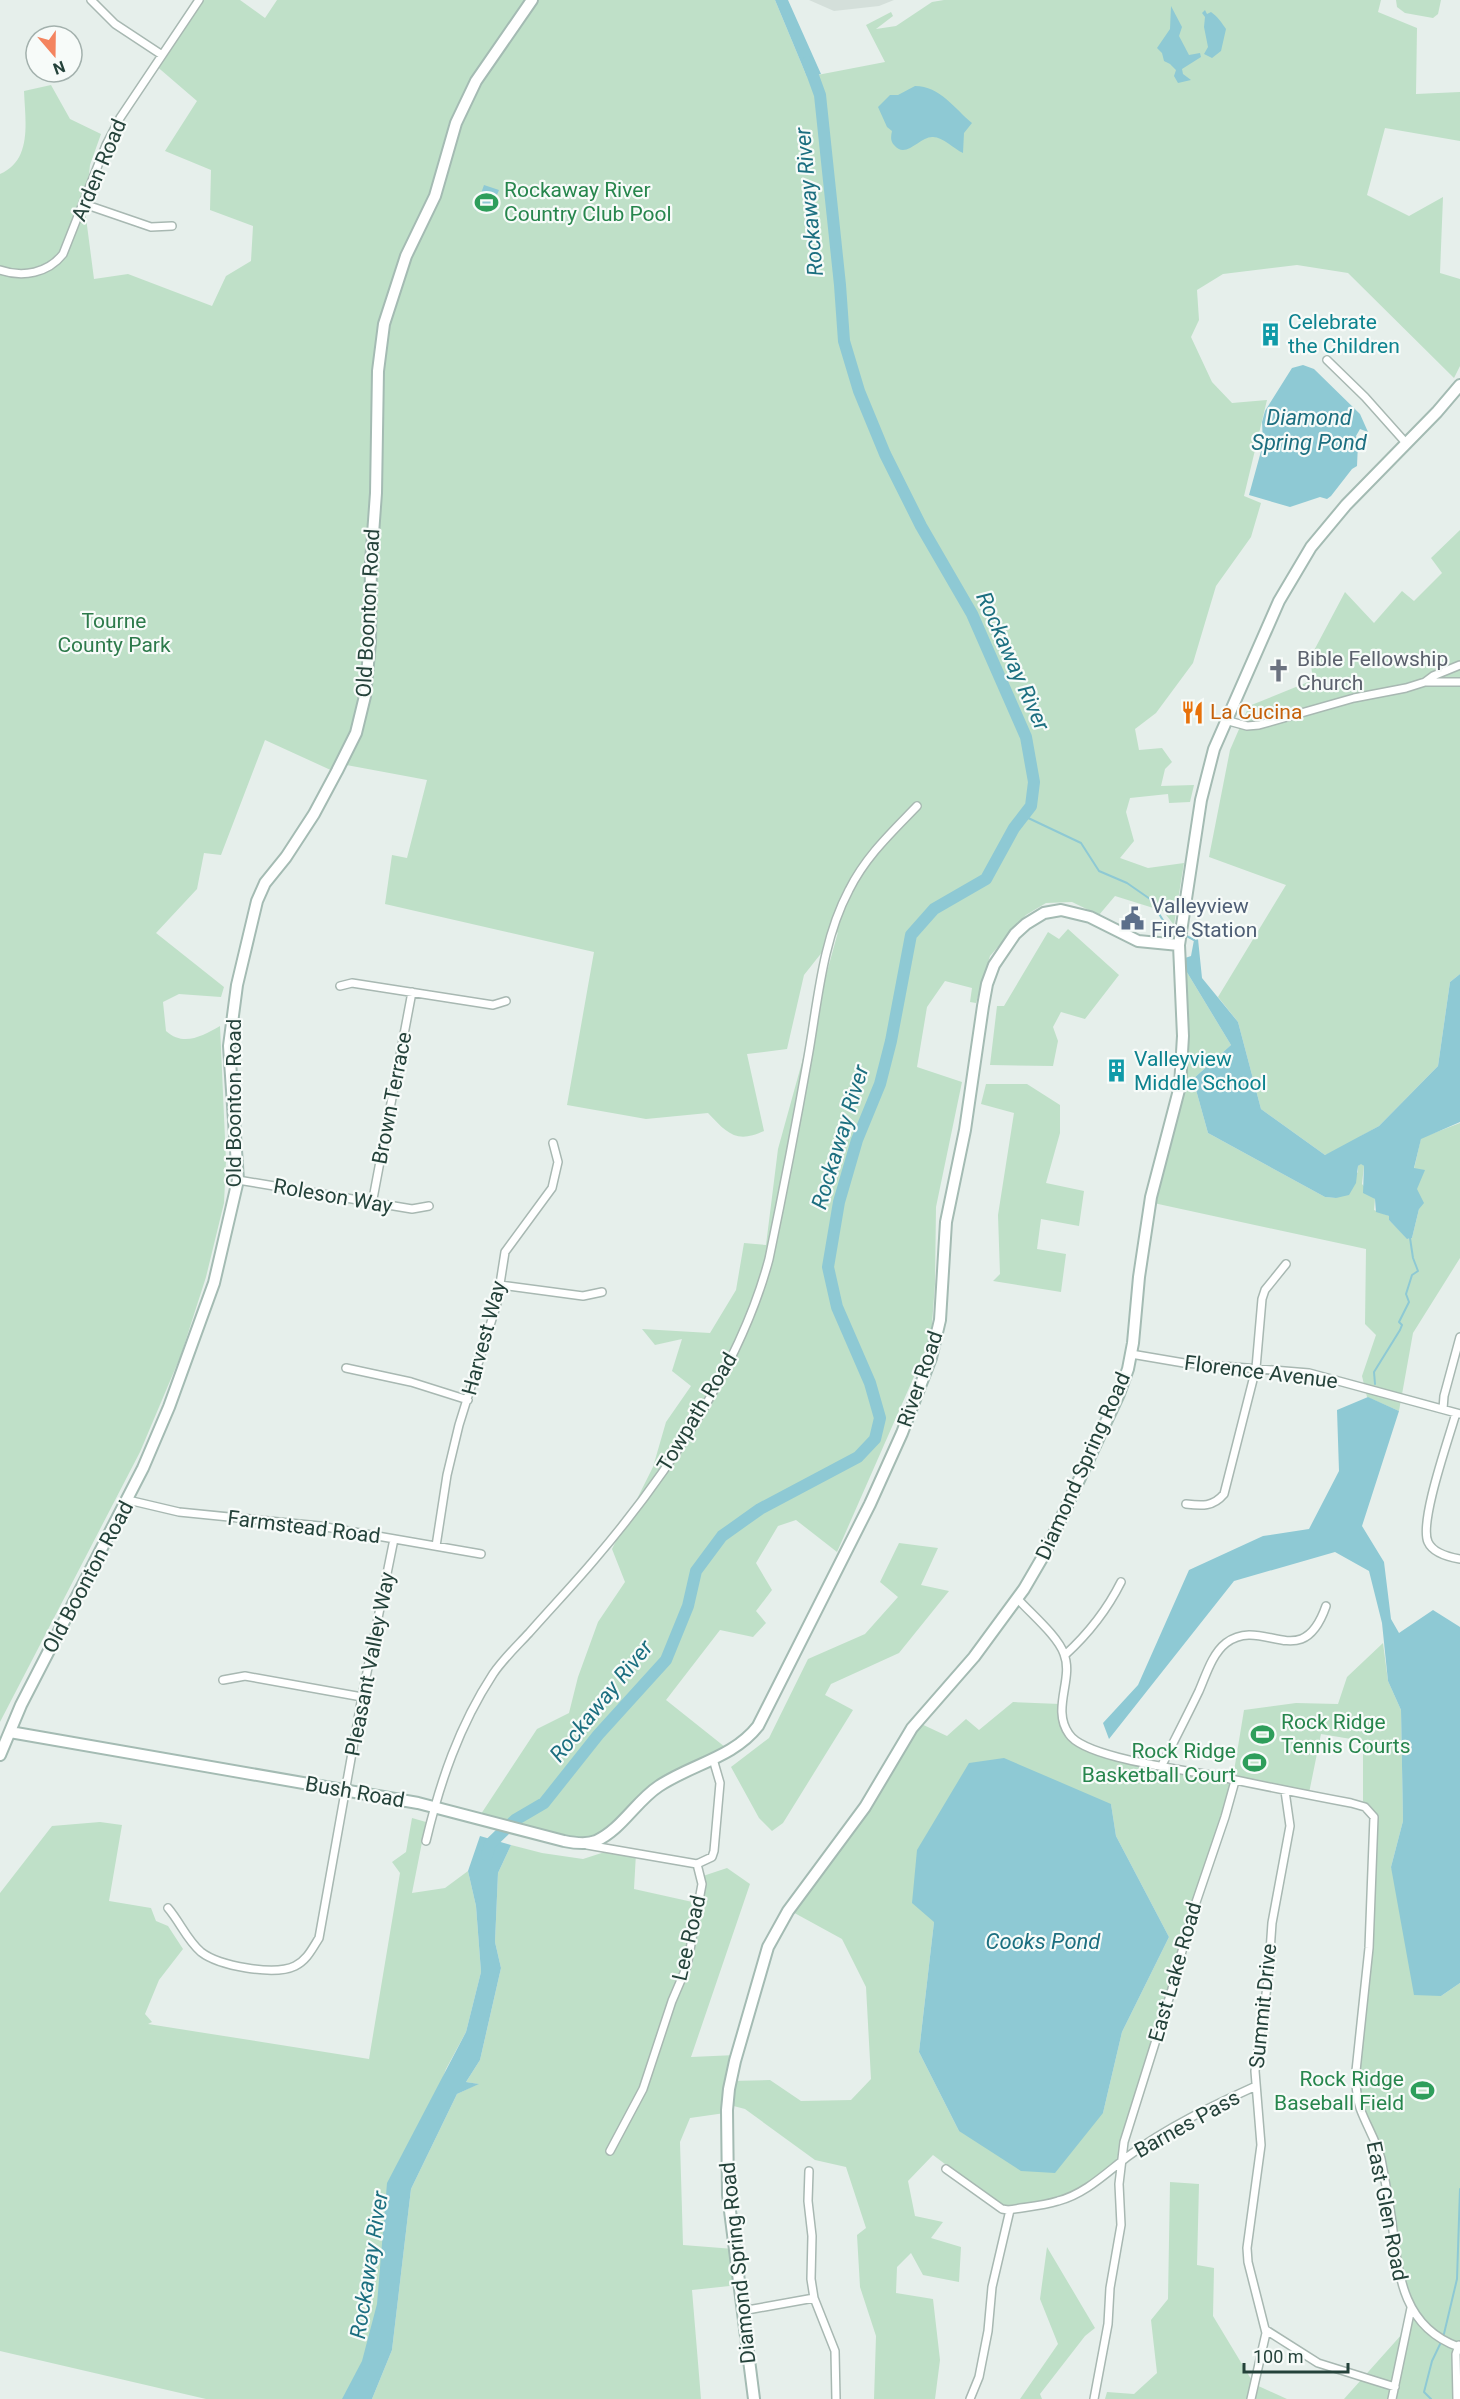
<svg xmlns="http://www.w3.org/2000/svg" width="1460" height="2399" viewBox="0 0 1460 2399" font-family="Roboto,sans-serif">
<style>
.built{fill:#d4dfda}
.green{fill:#bfe0c8;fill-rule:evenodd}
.water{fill:#8ec9d4}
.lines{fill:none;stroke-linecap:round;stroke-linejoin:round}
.stream{stroke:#8ec9d4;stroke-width:2}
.river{stroke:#8ec9d4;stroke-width:12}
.street-casing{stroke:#a8b8b2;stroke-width:10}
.secondary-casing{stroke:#a4bbb3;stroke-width:14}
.street{stroke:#fff;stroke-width:7}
.secondary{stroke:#fff;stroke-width:10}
.labels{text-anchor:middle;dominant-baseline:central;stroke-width:4.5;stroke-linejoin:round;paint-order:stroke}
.street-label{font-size:21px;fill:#24423a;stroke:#f7fbf9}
.leisure-label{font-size:21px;fill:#27864d;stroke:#f7fbf9;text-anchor:start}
.culture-label{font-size:21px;fill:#0d838f;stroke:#f7fbf9;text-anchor:start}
.park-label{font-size:21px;fill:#2d7a4b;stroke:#f7fbf9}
.worship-label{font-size:21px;fill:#5b616d;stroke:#f7fbf9;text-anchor:start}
.food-label{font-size:21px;fill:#c56008;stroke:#f7fbf9;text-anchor:start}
.service-label{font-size:21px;fill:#4e5e75;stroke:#f7fbf9;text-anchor:start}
.water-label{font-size:22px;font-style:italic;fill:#1c6f80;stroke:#f7fbf9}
</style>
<rect width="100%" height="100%" fill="#e6efeb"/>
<path class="built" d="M809,0H894L879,6L834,11Z"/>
<path class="green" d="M198,0H240L265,18L277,0H775L807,77L885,62L866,25L891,12L893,16L876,29L896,26L932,2L944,0H1381L1378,12L1417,28L1416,94L1460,92V141L1385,128L1367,195L1409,216L1443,197L1440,273L1460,279V366L1454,378L1348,273L1297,265L1223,274L1197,290L1199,320L1191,337L1212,382L1232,403L1267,400L1244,496L1261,503L1251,537L1216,586L1193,663L1156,713L1135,729L1139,750L1162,748L1172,762L1165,769L1161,786L1194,785L1190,802L1169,803L1168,794L1130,798L1126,812L1134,841L1120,858L1148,868L1184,863L1174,925L1163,911L1115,896L1099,915L1072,902L1046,903L1026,915L990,956L976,1003L970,1002L972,988L945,981L927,1007L917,1067L962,1082L936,1207L935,1284L931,1338L837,1552L796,1520L778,1526L756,1563L772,1590L756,1611L766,1623L753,1637L720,1630L666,1700L725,1747C702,1758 676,1768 655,1783C634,1799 608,1840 579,1839C546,1838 512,1823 481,1814L537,1729L569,1713L578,1677L598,1622L625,1582L612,1549L653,1467L666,1422L691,1386L672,1371L682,1339L655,1345L642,1329L710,1333L736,1290L744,1243L766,1245L778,1149L838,932L804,975L787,1049L747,1054L764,1131C736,1144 727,1133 708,1113L646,1119L567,1105L594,952L385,904L392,855L407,858L427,780L341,764L335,772L265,740L221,855L204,853L197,889L156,933L224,987L221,997L179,994L163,1002L166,1031C184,1047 202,1036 220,1026L226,1161L224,1203L206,1277L181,1355L140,1452L0,1722V174C33,160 25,120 24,91L51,85L70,119L101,134L90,165L85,210L94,279L128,274L212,306L226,276L251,261L253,226L210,210L211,170L165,151L197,101L154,64Z
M1396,0H1441L1438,14L1433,18L1405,13L1397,7Z
M1460,530V974L1450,982L1438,1066L1379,1126L1361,1136L1358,1142L1325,1155L1261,1109L1238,1022L1218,997L1286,885L1209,857L1230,750L1249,706L1313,680L1310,658L1345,592L1374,623L1402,591L1414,601L1442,573L1431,558Z
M1068,929L1119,975L1085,1019L1061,1012L1053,1027L1058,1041L1053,1066L990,1065L997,1006H1004L1048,932L1059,939Z
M1185,958V969L1231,1045L1193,1079L1208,1133L1325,1197L1336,1198L1358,1172V1166L1361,1163L1364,1166L1362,1184L1375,1199L1374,1210L1389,1216V1220L1408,1239L1412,1238L1419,1209L1414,1169L1421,1138L1460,1123V1258L1413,1333L1399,1411L1367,1397L1362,1376L1376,1335L1365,1324L1366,1249L1149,1202L1180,1082L1179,962Z
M986,1084H1027L1060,1105V1133L1046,1183L1084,1191L1079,1226L1041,1219L1037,1249L1066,1254L1061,1292L993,1281L1000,1274L998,1215L1014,1113L981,1104Z
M899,1543L938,1548L921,1585L949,1591L899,1653L831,1684L825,1695L853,1710L783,1823L772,1831L759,1818L731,1767L769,1738L808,1659L865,1634L898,1597L880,1582Z
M1383,1643L1388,1681L1401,1710L1403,1821L1391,1867L1441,1996L1460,1983V2399H1344L1411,2324L1392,2250L1383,2166L1355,2091L1375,1815L1363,1801V1741L1321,1734L1309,1793L1234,1778L1183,1937L1116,2166L1063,2201L1005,2209L933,2155L908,2181L915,2216L943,2222L931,2238L961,2247L959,2282L923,2275L911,2253L897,2267L896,2293L933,2299L940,2360L935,2399H874L876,2336L860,2287L857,2235L866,2228L846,2167L815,2160L745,2109L726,2104L725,2113L690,2118L680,2142L683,2245L734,2249L739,2285L692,2290L701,2399H372L392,2350L411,2189L457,2094L478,2084L466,2082L480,2060L501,1968L495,1942L498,1873L511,1845L542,1853L583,1859L614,1849L636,1853L634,1889L697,1903L700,1877L727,1868L750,1884L691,2057L736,2055L730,2081L770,2080L801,2101L851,2100L871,2079L866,1987L842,1939L789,1910L915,1721L947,1736L966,1719L979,1730L1013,1702L1060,1704L1063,1725L1087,1749L1233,1777L1244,1710L1296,1703L1338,1704L1347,1677ZM1111,1804L1116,1836L1169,1937L1122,2032L1103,2113L959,2131L919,2052L934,1922Z
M412,1818L426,1822L412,1893L445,1888L468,1871L476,1906L481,1972L466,2032L446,2069L428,2119L388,2273L352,2399H206L0,2351V1893L52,1826L100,1822L122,1825L109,1901L151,1908L156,1921L168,1926L183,1949L159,1980L145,2014L152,2022L148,2024L369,2059L400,1873L392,1862L406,1852Z
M1170,2182L1199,2184L1197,2265L1214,2268L1213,2316L1254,2384L1287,2399H1105L1107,2392L1134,2394L1157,2373L1151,2320L1168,2299Z
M1047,2247L1095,2328L1085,2336L1040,2394L1042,2399H1020L1058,2344L1040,2299Z"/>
<path class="water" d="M775,0H788L821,74L807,77Z
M1171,6L1182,27L1179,36L1189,55L1200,53L1201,57L1182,69L1183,74L1191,80L1178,83L1174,76L1176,70L1170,64L1164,61L1162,53L1157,48L1170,29Z
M1205,10L1207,14L1211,12C1217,16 1222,23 1226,29L1221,51L1212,58L1204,54L1208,47L1204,27L1205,17L1202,13Z
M915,86C940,86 955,109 972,123L964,133L963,153C954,149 943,137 933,137C920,136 906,160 894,145C890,141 891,136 892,131L887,127L878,107L890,95H898Z
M484,185L499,190L489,214L475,210Z
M1303,365L1314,369L1360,414L1368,432L1360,429L1356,436L1358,443L1357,466L1352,469L1331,496L1327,499L1320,497L1290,507L1249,495L1263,444L1262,422L1265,411L1292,368Z
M1198,939L1202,978L1238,1022L1261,1109L1325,1155L1379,1126L1438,1066L1450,982L1460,974V1122L1421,1139L1414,1168L1425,1170L1417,1189L1424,1203L1419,1209L1412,1238L1407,1239L1389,1220V1216L1376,1212L1375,1199L1363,1193L1364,1166L1361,1164L1358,1166L1356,1183L1349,1195L1336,1198L1325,1197L1208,1133L1193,1079L1231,1045L1185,969V958L1191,956L1194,940Z
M1368,1397L1399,1411L1362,1526L1384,1562L1391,1619L1399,1633L1433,1610L1460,1627V1983L1441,1996L1414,1995L1391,1867L1403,1821L1401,1710L1388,1681L1382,1623L1369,1571L1335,1552L1234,1581L1109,1739L1103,1723L1138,1685L1189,1570L1263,1536L1309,1529L1339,1471L1337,1410Z
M1004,1758L1111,1804L1116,1836L1169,1937L1122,2032L1103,2113L1055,2173L1021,2171L959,2131L919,2052L934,1922L912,1903L917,1850L969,1763Z
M480,1836L511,1845L498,1873L495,1942L501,1968L480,2060L466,2082L479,2084L457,2094L411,2189L392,2350L372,2399H342L362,2361L377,2304L387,2183L466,2032L481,1972L476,1906L468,1871Z"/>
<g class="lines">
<path class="stream" d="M1024,816L1081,843L1099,871L1127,883L1150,899L1164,922L1179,931
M1183,934L1194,940
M1375,1384L1374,1372L1400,1330L1402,1325L1399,1322L1409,1302L1406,1294L1412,1275L1418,1271L1413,1258L1410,1238
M1431,2399L1424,2392L1432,2361L1443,2338L1457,2279L1460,2189"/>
<path class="river" d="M487,1855L490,1844L515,1820L544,1803L598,1735L666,1660L688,1606L696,1571L722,1536L760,1509L858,1457L875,1439L880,1418L870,1383L837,1307L828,1267L839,1202L857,1140L880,1084L891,1041L911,935L934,909L986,879L1014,828L1031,806L1034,782L1026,737L972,614L921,526L885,454L859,391L844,341L840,285L820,95L808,62"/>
<defs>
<path id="street" d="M91,0L115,24L162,55
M84,204L151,227L172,226
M0,270C23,278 48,273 63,254L106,145L120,118L199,0
M1327,360L1365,397L1406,443
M1425,682H1460
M1225,720L1247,726L1259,725L1354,698L1406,688L1425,682L1433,676L1460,665
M340,986L352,983L493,1005L506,1001
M238,1180L412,1209L429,1206
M372,1204L412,992
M500,1285L583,1296L602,1292
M1131,1354L1184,1363L1309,1373L1460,1414
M346,1368L411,1382L468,1400
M1443,1409L1444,1396L1460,1337
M1456,1413C1449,1438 1419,1522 1428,1542C1433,1553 1448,1557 1460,1559
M128,1500L179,1512L320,1526L481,1554
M1186,1504C1202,1506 1213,1507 1224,1494L1256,1368L1262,1299L1265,1290L1286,1264
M436,1546L447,1475L459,1425L497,1303L505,1252L552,1188L558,1162L553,1143
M1017,1598C1030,1613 1058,1636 1064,1654C1074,1679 1051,1709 1069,1734C1085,1759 1190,1770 1221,1777C1264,1786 1308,1795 1351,1803L1365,1807L1374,1817L1369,1948L1356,2071C1356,2084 1356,2096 1360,2108C1366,2125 1376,2140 1381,2159C1385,2180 1389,2201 1392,2222C1398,2273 1402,2327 1459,2347
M1065,1655C1088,1634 1107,1610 1121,1582
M223,1680L245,1676L362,1697
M1162,1765C1174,1741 1187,1716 1199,1691C1206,1675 1212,1654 1226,1643C1263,1615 1302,1675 1326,1606
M426,1841C440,1782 459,1726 493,1674C503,1659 517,1646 529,1633C551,1608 574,1584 595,1559C666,1476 741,1365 769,1259C783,1192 796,1125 808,1057C818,1001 822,941 849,890C866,856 891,833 917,806
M587,1845L697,1864
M697,1864L712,1857L714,1851L720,1783L713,1759
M168,1908C180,1922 187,1940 201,1952C219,1966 274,1976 295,1966C307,1960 312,1949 319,1938L362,1697L394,1539
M610,2151L643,2089L672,2001L687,1966L702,1884L697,1864
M946,2169L1002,2209L1008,2210C1025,2207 1042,2206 1058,2201C1085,2194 1106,2173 1127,2157C1166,2128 1212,2106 1256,2086
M809,2171L808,2201L812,2236L811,2279L814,2298L835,2351L836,2399
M742,2311L814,2298
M1266,2330L1318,2363L1395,2387
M970,2399L979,2377L988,2331L992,2287L1010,2210
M1094,2399L1108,2324L1110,2288L1121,2225L1119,2184L1124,2142L1172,1989L1191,1917L1225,1817L1235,1781
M1251,2399L1266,2333L1248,2262L1247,2248L1261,2145L1255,2071L1268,1980L1272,1923L1290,1826L1285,1791
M1392,2399L1411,2308
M1457,2399L1456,2354L1459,2345"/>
<path id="secondary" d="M10,1732L418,1803L564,1841C574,1843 586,1845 596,1841C622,1829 636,1801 659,1786C692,1764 733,1758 758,1726L870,1504L902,1433L931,1358L940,1320L946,1222L965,1130L983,1006L987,984L994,965L1015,934L1026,924L1044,913L1061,910L1090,917L1138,941L1179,945
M0,1755L21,1705L143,1468L169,1407L214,1283L238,1180L229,1046L237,985L257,901L265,883L286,857L314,814L337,771L356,733L365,696L370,642L371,562L376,493L378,371L384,324L406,256L435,196L456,123L476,81L532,0
M754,2399L728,2195L727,2110L729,2089L735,2061L768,1947L788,1911L865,1807L912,1728L974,1657L1024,1589L1045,1553L1119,1394L1128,1369L1133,1343L1139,1277L1151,1197L1180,1086L1183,1036L1179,945L1201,800L1214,749L1279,601L1311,547L1346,505L1437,412L1460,385"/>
</defs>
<use href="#street" class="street-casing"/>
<use href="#secondary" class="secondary-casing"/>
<use href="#street" class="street"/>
<use href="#secondary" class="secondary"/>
</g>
<defs>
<symbol id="stadium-bare" viewBox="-9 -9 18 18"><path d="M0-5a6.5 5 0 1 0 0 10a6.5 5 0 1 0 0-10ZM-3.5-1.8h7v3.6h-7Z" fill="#2e9e5b" stroke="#f7fbf9" stroke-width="2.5" paint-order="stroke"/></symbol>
<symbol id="building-bare" viewBox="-9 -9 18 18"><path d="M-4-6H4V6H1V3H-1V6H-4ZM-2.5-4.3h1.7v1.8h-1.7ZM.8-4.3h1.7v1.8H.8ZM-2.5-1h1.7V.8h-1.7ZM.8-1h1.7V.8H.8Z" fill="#0f9aa8" stroke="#f7fbf9" stroke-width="2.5" paint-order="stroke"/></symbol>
<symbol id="church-bare" viewBox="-9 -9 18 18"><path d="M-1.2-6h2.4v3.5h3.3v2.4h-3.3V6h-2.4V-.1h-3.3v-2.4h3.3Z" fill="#6b7280" stroke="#f7fbf9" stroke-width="2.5" paint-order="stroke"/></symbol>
<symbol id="restaurant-bare" viewBox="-9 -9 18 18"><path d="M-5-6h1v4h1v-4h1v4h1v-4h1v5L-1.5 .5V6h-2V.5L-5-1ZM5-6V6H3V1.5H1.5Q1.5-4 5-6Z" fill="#e8710a" stroke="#f7fbf9" stroke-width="2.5" paint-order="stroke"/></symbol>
<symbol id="civic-bare" viewBox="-9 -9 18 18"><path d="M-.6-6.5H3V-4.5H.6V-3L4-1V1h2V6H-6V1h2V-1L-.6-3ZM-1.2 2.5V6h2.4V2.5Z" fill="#5c6f8a" stroke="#f7fbf9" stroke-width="2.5" paint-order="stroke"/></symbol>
</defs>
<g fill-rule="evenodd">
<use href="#stadium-bare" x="470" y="186" width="33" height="33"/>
<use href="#building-bare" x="1254" y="318" width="33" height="33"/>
<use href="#church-bare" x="1262" y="654" width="33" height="33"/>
<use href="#restaurant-bare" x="1176" y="696" width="33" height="33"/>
<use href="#civic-bare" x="1116" y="902" width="33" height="33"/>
<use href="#building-bare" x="1100" y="1054" width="33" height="33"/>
<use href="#stadium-bare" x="1246" y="1718" width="33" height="33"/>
<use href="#stadium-bare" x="1238" y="1746" width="33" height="33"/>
<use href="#stadium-bare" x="1406" y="2074" width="33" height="33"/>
</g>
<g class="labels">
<g class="street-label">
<text transform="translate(99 170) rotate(-67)">Arden Road</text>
<text transform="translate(368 613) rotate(-87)">Old Boonton Road</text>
<text transform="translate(392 1098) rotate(-79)">Brown Terrace</text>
<text transform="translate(234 1103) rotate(-90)">Old Boonton Road</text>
<text transform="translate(333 1196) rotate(10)">Roleson Way</text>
<text transform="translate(484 1338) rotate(-75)">Harvest Way</text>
<text transform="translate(1261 1372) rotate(7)">Florence Avenue</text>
<text transform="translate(920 1379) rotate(-71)">River Road</text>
<text transform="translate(697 1412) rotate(-59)">Towpath Road</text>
<text transform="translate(1083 1466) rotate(-66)">Diamond Spring Road</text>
<text transform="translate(304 1527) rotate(7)">Farmstead Road</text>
<text transform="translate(88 1577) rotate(-62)">Old Boonton Road</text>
<text transform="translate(370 1664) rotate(-79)">Pleasant Valley Way</text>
<text transform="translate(355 1792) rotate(10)">Bush Road</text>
<text transform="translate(689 1938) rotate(-77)">Lee Road</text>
<text transform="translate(1175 1972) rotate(-74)">East Lake Road</text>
<text transform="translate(1263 2006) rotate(-84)">Summit Drive</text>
<text transform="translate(1187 2124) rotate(-29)">Barnes Pass</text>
<text transform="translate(1387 2211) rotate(79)">East Glen Road</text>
<text transform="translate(738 2263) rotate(-96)">Diamond Spring Road</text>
</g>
<g class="leisure-label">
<text x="504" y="190">Rockaway River<tspan x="504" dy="24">Country Club Pool</tspan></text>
<text x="1281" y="1722">Rock Ridge<tspan x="1281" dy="24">Tennis Courts</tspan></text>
<text x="1236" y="1751" text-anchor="end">Rock Ridge<tspan x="1236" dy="24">Basketball Court</tspan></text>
<text x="1404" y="2079" text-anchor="end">Rock Ridge<tspan x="1404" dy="24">Baseball Field</tspan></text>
</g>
<g class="culture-label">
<text x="1288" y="322">Celebrate<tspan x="1288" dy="24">the Children</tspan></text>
<text x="1134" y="1059">Valleyview<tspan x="1134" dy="24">Middle School</tspan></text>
</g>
<g class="park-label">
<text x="114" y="621">Tourne<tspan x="114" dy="24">County Park</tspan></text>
</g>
<g class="worship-label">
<text x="1297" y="659">Bible Fellowship<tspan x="1297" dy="24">Church</tspan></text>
</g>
<g class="food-label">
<text x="1210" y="712">La Cucina</text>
</g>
<g class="service-label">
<text x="1151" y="906">Valleyview<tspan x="1151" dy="24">Fire Station</tspan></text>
</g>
<g class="water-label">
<text transform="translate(809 202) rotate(-95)">Rockaway River</text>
<text x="1309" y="417">Diamond<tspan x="1309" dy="25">Spring Pond</tspan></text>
<text transform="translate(1013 661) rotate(66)">Rockaway River</text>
<text transform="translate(840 1137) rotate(-73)">Rockaway River</text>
<text transform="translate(601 1701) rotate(-51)">Rockaway River</text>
<text x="1043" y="1941">Cooks Pond</text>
<text transform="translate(369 2265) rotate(-81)">Rockaway River</text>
</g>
</g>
<g transform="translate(54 54) rotate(160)"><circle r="28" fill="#f7fbf9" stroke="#a3b1ad" stroke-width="1.5"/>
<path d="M0-4.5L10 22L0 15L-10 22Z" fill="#f4845f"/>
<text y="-9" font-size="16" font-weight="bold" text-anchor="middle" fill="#24423a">N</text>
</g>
<path d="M1244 2363v9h104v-9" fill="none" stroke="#24423a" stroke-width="3"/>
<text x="1253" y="2363" font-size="18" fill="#24423a" stroke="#f7fbf9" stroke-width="4.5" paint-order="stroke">100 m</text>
</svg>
